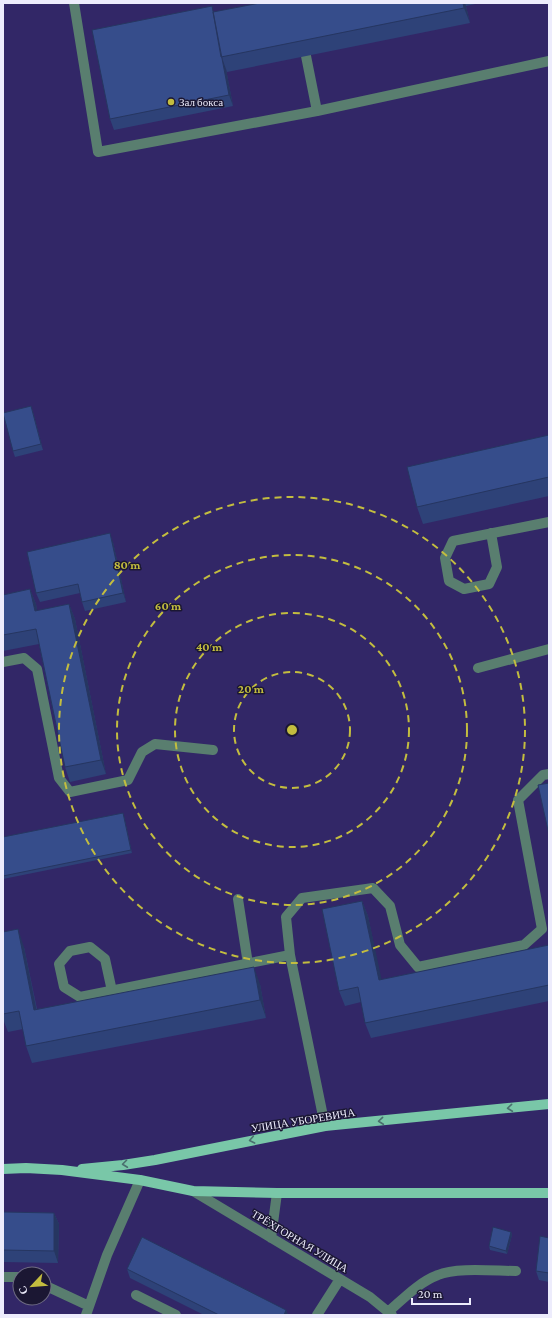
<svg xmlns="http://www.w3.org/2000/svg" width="552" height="1318" viewBox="0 0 552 1318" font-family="'Crimson Pro',serif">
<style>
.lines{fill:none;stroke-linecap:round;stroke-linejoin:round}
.minor{stroke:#597e6f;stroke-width:10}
.major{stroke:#79c7a8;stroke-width:10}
.wall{fill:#2e4278}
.shaded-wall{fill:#263661}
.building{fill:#364d8b;stroke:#263661}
.oneway{stroke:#4a6f6e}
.ring{fill:none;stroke:#c3bd3f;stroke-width:2;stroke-dasharray:7 5}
.poi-dot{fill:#c3bd3f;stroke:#1b1733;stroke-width:1.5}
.labels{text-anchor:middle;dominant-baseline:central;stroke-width:3;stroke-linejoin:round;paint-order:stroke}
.poi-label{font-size:11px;fill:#edecfc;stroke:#1b1733;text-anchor:start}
.street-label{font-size:11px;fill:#edecfc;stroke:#1b1733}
.centre{fill:#c3bd3f;stroke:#1b1733;stroke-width:2}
.ring-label{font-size:12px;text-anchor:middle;font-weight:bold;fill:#c3bd3f;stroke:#1b1733;stroke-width:3;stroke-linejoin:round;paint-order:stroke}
</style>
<rect width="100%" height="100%" fill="#322767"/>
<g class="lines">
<path class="minor" d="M74,3L98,152L317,111L549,61
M306,56L317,111
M491,533L497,567L489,584L464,589L449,581L445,558L453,541L549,522
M3,662L24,658L37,669L59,778L70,792L128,780L142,752L155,744L213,750
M478,668L549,649
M238,899L248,964
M290,955L286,917L302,898L373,888L390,906L400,945L418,967L524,945L542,929L518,800L543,775L549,774
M112,991L105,959L90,947L70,951L59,964L64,987L80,997C150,983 220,969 290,955L325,1126
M193,1191L370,1297L392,1315
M271,1238L277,1193
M3,1277H20
M44,1285L89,1306
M136,1295L176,1315
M388,1312C403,1299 419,1282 438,1275C456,1267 495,1271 516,1271
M86,1315L107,1255L140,1180
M317,1315L340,1279"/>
<path class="major" d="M3,1169L26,1168L62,1170L140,1180L193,1191L277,1193H549
M82,1169L123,1165L155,1160L325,1126L549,1104"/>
</g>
<path class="wall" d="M260,3H480L466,6L470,23L227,72L226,69L233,106L114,130L110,119L214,12Z
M31,406L33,412L43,450L15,457L13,451Z
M549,435V496L423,524L417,507Z
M113,542L126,602L85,611L82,602L80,593L40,602L36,593Z
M30,589L36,604L37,611L69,604L75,619L106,774L70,782L65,767L39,644L3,651V595Z
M124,816L132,853L3,879V837Z
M362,901L368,916L381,980L549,945V1001L371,1038L365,1023L361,1002L345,1006L339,991Z
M3,932L24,947L37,1009L260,984L266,1018L32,1063L26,1046L23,1029L8,1032L3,1019Z
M3,1212L54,1213L59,1224L58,1263L3,1262Z
M511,1232L512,1235L507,1254L490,1250L489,1246Z
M549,1238V1282L539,1280L536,1271Z
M127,1269L286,1310L288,1315H204L130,1278Z"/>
<path class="shaded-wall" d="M463,3H465L466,6L470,23L464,8Z
M222,58L226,69L233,106L229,95Z
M31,406L33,412L43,450L41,444Z
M110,533L113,542L126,602L123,593Z
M30,589L36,604L40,626L35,611Z
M69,604L75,619L106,774L101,760Z
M123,813L124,816L132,853L131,850Z
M362,901L368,916L385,995L379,980Z
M18,929L24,947L40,1027L34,1010Z
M254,967L260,984L266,1018L260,1000Z
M54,1213L59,1224L58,1263L54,1251Z
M511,1232L512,1235L507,1254L506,1251Z
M286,1310L288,1315H284Z"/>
<path class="building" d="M260,3H463L464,8L221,57L213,12Z
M212,6L229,95L110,119L92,30Z
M31,406L41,444L13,451L3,413Z
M549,435V477L417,507L407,467Z
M110,533L123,593L82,602L78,584L36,593L27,552Z
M30,589L35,611L69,604L101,760L65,767L36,629L3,635V595Z
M549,783V835L538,785Z
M123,813L131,850L3,876V837Z
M362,901L379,980L549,945V985L365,1023L358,987L339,991L322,909Z
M18,929L34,1010L254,967L260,1000L26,1046L19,1011L3,1014V932Z
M3,1212L54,1213V1251L3,1250Z
M493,1227L511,1232L506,1251L489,1246Z
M540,1236L549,1238V1273L536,1271Z
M142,1237L286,1310L284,1315H219L127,1269Z"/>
<defs><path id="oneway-chevron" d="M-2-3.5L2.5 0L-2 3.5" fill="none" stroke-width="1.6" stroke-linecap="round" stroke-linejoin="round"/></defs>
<g class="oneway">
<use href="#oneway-chevron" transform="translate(510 1108) rotate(174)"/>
<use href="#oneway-chevron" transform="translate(381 1121) rotate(174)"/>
<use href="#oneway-chevron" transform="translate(252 1140) rotate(169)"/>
<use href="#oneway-chevron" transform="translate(125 1164) rotate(173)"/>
</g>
<g class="ring">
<circle cx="292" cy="730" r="58"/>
<circle cx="292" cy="730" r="117"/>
<circle cx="292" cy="730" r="175"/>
<circle cx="292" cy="730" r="233"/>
</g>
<circle class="poi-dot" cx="171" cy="102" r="4"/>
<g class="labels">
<g class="poi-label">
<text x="179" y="102">Зал бокса</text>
</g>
<g class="street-label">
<text transform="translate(303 1120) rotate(-9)">УЛИЦА УБОРЕВИЧА</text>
<text transform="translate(300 1241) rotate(31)">ТРЁХГОРНАЯ УЛИЦА</text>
</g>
</g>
<circle cx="292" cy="730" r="6" class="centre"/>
<g class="ring-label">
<text x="127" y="569">80 m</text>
<text x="168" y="610">60 m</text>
<text x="209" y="651">40 m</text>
<text x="251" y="693">20 m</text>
</g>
<rect width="552" height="1318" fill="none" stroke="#edecfc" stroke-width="8"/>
<g transform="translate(32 1286) rotate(244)"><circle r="19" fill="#1b1733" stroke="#6f6c83"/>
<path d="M0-3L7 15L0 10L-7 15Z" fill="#c3bd3f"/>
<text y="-6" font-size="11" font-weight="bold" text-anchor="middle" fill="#edecfc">С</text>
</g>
<path d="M412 1298v6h58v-6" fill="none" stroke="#edecfc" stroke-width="2"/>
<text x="418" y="1298" font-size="12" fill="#edecfc" stroke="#1b1733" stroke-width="3" paint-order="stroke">20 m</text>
</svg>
